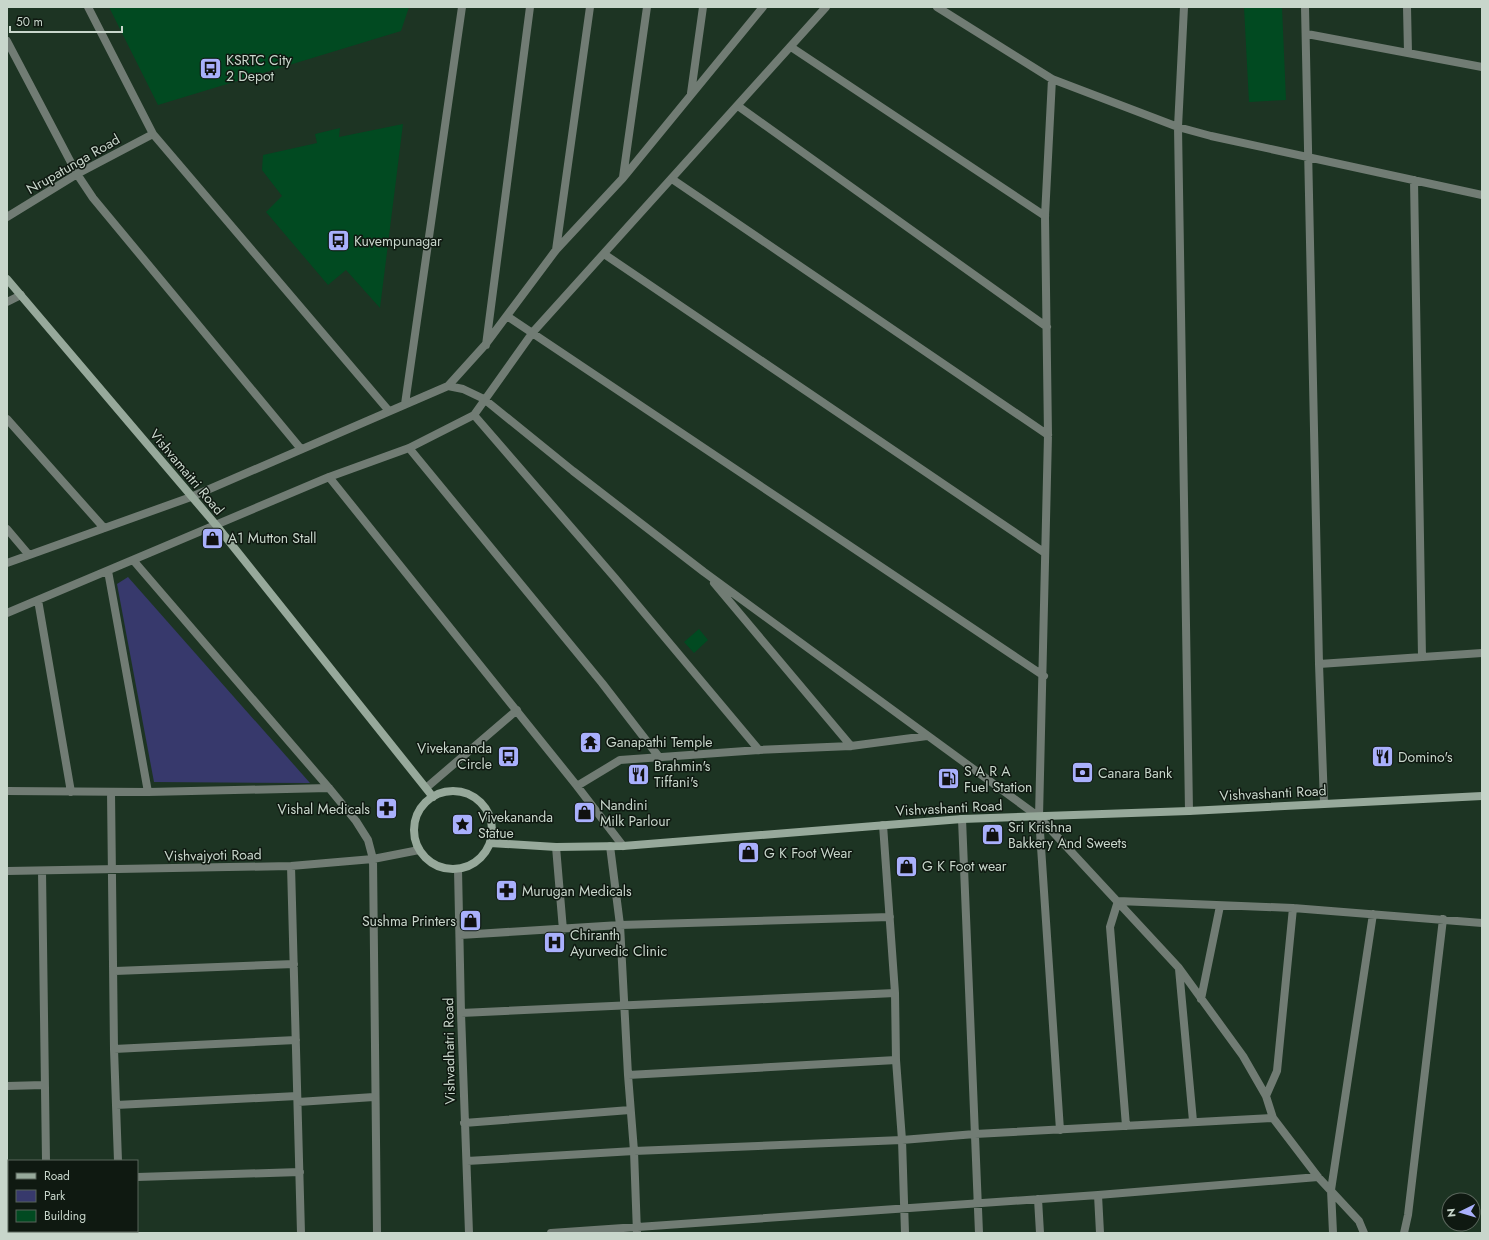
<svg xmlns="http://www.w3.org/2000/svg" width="1489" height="1240" viewBox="0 0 1489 1240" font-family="Jost,sans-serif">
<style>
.green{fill:#37396c}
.building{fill:#014a21}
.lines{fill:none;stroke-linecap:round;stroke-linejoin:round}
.street{stroke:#717c74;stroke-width:8}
.secondary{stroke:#97a99b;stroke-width:8}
.labels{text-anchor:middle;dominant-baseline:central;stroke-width:3;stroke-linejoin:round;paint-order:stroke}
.poi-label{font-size:14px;fill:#c8d6cb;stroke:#0f1911;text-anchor:start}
.street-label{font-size:14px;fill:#c8d6cb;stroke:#0f1911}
</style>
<rect width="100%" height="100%" fill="#1d3423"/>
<path class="green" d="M128,577L310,783L154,782L117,584Z"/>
<path class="building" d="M109,7H409L401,31L158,105Z
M1244,7H1282L1286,100L1249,102Z
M403,124L380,308L346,270L328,285L266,212L282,196L262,170L263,155L317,143L315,134L340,128L339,137Z
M699,629L708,640L694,653L684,642Z"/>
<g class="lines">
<path class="street" d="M88,7L153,134L389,411
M937,7L1052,79L1178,127L1211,136L1482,195
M1184,7L1178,127L1189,811
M1305,7L1319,664L1324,803
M1407,7L1408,53
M1307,34L1482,67
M7,41L77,174L93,198L301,449
M791,47L1045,216
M1052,79L1045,216L1048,435L1039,817L1060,1130
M691,93L703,7
M738,106L1047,327
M623,177L647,7
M672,179L1048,435
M1414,180L1422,657
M7,217L77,174L153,134
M556,250L590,7
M604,254L1045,553
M7,302L21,295
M507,316L1044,676
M486,345L530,7
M448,386L463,389L484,399L573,471L704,572L1039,817L1179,968L1243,1056L1266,1096L1273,1118L1318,1177L1359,1221L1364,1233
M405,404L462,7
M474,415L615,578L759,750
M7,419L104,528
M409,448L602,683L659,757
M329,477L577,786L623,846
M7,529L29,555
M133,560L329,788L356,821L368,840L373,859L377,1233
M7,563L191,497L448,386L485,345L556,250L623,178L763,7
M108,571L148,792
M714,583L851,746
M38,600L71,792
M7,613L329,477L409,448L474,415L533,332L826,7
M1319,664L1482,653
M577,786L620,760L759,750L851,746L927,736
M426,788L517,710
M7,791L148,792L329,788
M111,792L114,1049L118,1161
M962,819L979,1233
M883,825L895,993L896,1060L902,1140L905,1233
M610,846L620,925L628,1075L634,1151L637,1233
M556,847L563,930
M291,866L301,1233
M458,869L461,1013L469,1233
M7,871L291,866L373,859L419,850
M42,871L46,1161
M460,935L620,925L890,917
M1179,969L1193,1121
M115,971L294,964
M1201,999L1220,906
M461,1013L895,993
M114,1049L296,1040
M628,1075L896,1060
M7,1086L44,1085
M1266,1096L1277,1071L1293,908
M298,1102L374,1097
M116,1105L297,1096
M464,1123L630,1110
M1126,1126L1110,927L1118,901L1293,908L1482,923
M467,1161L634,1151L902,1140L975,1134L1273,1118
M7,1165H9
M137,1177L300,1172
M1098,1195L1100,1233
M1038,1199L1040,1233
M49,1231V1233
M120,1231V1233
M551,1233L1098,1195L1318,1177
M1333,1233L1331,1190L1373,914
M1404,1233L1408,1215L1443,919"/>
<path class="secondary" d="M7,279L216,525L433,797
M414 830a39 39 0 1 1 78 0a39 39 0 1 1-78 0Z
M490,843L556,847L623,846L962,819L1189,811L1482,796"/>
</g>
<defs>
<symbol id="bus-square" viewBox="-11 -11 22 22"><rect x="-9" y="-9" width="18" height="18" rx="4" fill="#a9b0fc" stroke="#0f1911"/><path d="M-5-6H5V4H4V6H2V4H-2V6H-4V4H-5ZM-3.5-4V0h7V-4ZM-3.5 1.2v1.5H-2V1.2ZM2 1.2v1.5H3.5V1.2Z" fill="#111"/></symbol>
<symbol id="shop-square" viewBox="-11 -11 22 22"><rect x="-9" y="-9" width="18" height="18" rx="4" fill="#a9b0fc" stroke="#0f1911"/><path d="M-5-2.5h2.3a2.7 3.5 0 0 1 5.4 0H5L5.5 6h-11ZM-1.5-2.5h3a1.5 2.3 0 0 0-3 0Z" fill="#111"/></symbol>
<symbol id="temple-square" viewBox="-11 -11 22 22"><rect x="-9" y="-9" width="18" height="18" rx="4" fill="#a9b0fc" stroke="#0f1911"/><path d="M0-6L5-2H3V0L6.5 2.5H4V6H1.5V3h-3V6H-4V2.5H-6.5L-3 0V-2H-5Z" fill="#111"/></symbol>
<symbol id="restaurant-square" viewBox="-11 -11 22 22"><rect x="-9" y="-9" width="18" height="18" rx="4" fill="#a9b0fc" stroke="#0f1911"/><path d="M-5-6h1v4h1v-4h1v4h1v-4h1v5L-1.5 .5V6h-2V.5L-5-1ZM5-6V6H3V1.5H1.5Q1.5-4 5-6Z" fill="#111"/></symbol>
<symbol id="bank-square" viewBox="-11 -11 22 22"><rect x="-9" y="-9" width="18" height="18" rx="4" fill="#a9b0fc" stroke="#0f1911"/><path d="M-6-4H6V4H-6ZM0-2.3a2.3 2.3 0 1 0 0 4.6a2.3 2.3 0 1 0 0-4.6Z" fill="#111"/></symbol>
<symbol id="fuel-square" viewBox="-11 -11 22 22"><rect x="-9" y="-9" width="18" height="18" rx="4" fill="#a9b0fc" stroke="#0f1911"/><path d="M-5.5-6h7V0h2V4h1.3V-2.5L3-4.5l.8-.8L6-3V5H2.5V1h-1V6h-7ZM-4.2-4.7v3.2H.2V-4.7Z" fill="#111"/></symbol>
<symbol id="pharmacy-square" viewBox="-11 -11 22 22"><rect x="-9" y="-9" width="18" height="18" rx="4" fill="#a9b0fc" stroke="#0f1911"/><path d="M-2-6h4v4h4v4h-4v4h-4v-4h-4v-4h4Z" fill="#111"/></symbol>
<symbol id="sight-square" viewBox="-11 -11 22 22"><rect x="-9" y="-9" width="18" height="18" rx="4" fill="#a9b0fc" stroke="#0f1911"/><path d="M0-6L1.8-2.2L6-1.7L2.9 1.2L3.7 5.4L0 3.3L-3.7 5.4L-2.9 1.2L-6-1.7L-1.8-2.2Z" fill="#111"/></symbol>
<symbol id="hospital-square" viewBox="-11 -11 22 22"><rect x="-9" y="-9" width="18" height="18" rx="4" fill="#a9b0fc" stroke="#0f1911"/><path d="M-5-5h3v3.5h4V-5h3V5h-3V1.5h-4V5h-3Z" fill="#111"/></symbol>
</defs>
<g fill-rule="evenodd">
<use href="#bus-square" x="198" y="56" width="25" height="25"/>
<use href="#bus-square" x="326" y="228" width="25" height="25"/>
<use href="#shop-square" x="200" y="526" width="25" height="25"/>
<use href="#temple-square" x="578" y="730" width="25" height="25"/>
<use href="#bus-square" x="496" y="744" width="25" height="25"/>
<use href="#restaurant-square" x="1370" y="744" width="25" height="25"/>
<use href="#bank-square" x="1070" y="760" width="25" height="25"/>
<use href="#restaurant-square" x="626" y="762" width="25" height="25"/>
<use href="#fuel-square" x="936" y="766" width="25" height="25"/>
<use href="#pharmacy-square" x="374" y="796" width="25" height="25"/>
<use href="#shop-square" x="572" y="800" width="25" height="25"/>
<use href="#sight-square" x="450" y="812" width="25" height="25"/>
<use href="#shop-square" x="980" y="822" width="25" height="25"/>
<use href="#shop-square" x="736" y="840" width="25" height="25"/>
<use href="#shop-square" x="894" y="854" width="25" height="25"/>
<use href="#pharmacy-square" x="494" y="878" width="25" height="25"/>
<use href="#shop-square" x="458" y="908" width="25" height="25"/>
<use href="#hospital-square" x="542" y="930" width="25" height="25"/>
</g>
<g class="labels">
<g class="poi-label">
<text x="226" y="60">KSRTC City<tspan x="226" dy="16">2 Depot</tspan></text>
<text x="354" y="241">Kuvempunagar</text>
<text x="228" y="538">A1 Mutton Stall</text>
<text x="606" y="742">Ganapathi Temple</text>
<text x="492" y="748" text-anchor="end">Vivekananda<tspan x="492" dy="16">Circle</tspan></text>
<text x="1398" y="757">Domino's</text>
<text x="654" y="766">Brahmin's<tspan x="654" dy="16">Tiffani's</tspan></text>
<text x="964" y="771">S A R A<tspan x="964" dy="16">Fuel Station</tspan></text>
<text x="1098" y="773">Canara Bank</text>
<text x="600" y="805">Nandini<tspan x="600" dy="16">Milk Parlour</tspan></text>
<text x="370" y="809" text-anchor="end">Vishal Medicals</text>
<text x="478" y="817">Vivekananda<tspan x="478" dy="16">Statue</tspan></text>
<text x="1008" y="827">Sri Krishna<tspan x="1008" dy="16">Bakkery And Sweets</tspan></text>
<text x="764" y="853">G K Foot Wear</text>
<text x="922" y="866">G K Foot wear</text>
<text x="522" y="891">Murugan Medicals</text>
<text x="456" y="921" text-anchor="end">Sushma Printers</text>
<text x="570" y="935">Chiranth<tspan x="570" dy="16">Ayurvedic Clinic</tspan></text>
</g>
<g class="street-label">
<text transform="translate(73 164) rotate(-30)">Nrupatunga Road</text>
<text transform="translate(187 472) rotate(50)">Vishvamaitri Road</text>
<text transform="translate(1273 793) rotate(-3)">Vishvashanti Road</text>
<text transform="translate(949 808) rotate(-3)">Vishvashanti Road</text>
<text transform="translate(213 855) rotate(-1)">Vishvajyoti Road</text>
<text transform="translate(449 1051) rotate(-91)">Vishvadhatri Road</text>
</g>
</g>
<rect width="1489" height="1240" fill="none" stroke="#c8d6cb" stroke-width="16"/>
<rect x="8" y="1160" width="130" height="72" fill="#0f1911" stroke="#59655b"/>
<rect x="16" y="1173" width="20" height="6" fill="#97a99b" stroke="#59655b"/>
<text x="44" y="1180" font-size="12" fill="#c8d6cb">Road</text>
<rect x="16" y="1190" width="20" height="12" fill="#37396c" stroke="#59655b"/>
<text x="44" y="1200" font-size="12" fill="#c8d6cb">Park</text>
<rect x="16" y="1210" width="20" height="12" fill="#014a21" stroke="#59655b"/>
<text x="44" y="1220" font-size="12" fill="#c8d6cb">Building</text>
<g transform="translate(1461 1212) rotate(265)"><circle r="19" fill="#0f1911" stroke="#59655b"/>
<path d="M0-3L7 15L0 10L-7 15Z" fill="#a9b0fc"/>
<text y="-6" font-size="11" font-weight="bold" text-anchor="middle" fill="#c8d6cb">N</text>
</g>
<path d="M10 26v6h112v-6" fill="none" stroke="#c8d6cb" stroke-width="2"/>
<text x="16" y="26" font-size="12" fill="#c8d6cb" stroke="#0f1911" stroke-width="3" paint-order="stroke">50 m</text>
</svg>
